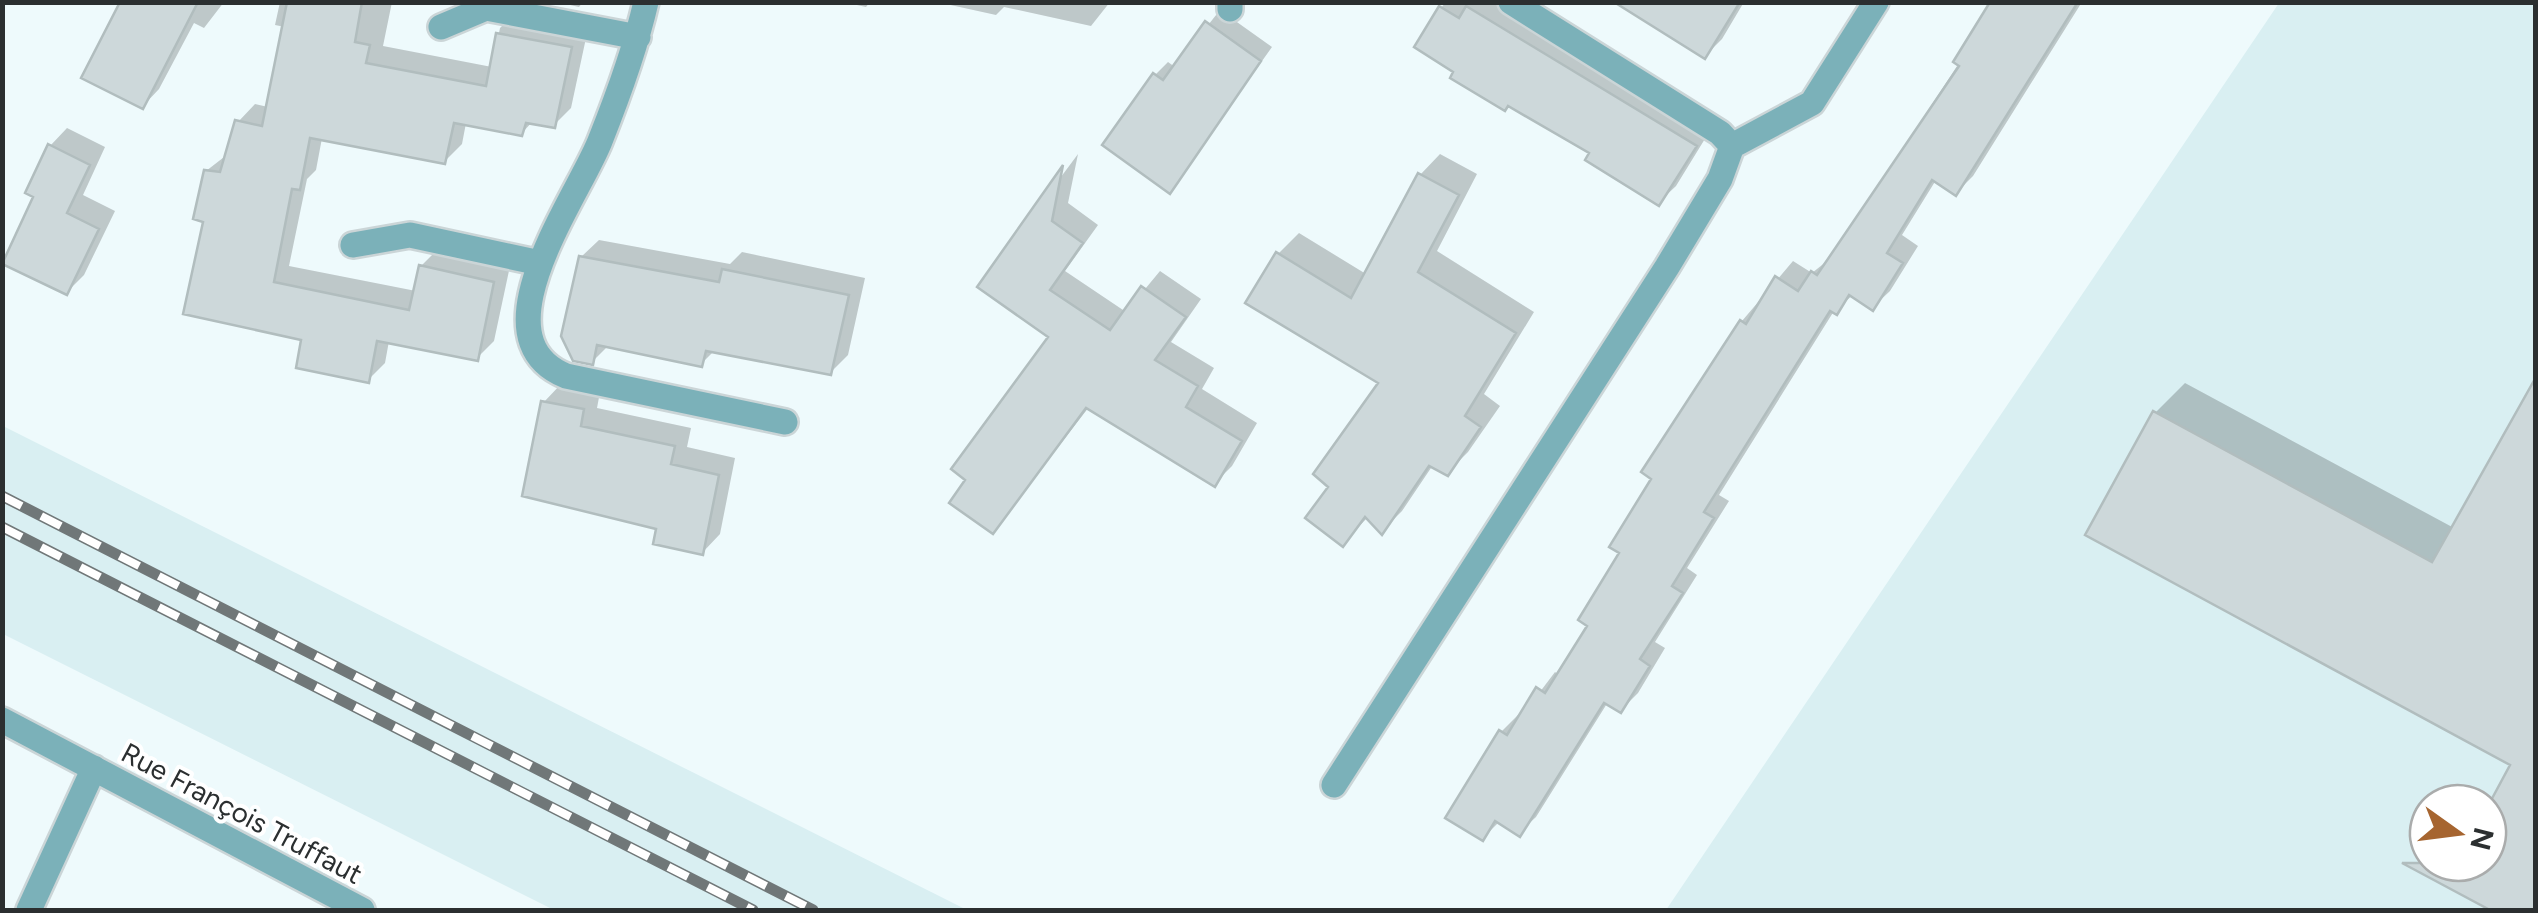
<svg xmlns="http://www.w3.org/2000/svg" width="2538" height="913" viewBox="0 0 2538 913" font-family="Figtree,sans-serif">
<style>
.built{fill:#d9eff2;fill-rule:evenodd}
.shadow{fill:#0003}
.building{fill:#cdd8da;stroke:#b1bdbe;stroke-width:2.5}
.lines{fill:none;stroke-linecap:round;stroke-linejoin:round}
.minor-casing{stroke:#cbd5d7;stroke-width:30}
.minor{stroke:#7bb1b9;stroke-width:25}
.rail-casing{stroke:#707778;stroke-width:11}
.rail{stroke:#fff;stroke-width:8;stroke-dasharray:22;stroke-linecap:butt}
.labels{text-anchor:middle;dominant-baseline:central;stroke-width:8;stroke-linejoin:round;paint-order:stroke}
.street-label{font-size:28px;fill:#2b2f30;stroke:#fff}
</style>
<rect width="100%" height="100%" fill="#eefafc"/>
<path class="built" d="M2279,3H2535V910H1666ZM2428,803H2488V863H2428Z
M3,426L967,910H554L3,634Z"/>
<path class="shadow" d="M123,2H224L204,28L194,23L159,89L143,106Z
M280,2H392L383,46L492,67L500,28L517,11L589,24L571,108L554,125L533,121L522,133L466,123L462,144L444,162L322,138L316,170L307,179L289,266L416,291L421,266L438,249L510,266L494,341L477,358L389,341L385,363L368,380L304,338L206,220V171L228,154L238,122L255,104L268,107L285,27L275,25Z
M557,2H583L579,7Z
M843,2H870L866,7Z
M1110,2L1091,26L1004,7L996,15L946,4Z
M1446,2H1504L1711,129L1676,186L1659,202L1592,153L1457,71L1441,8Z
M1618,2H1744L1722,39L1705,56Z
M1999,2H2082L1973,176L1956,193L1936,180L1902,235L1918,246L1890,291L1873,307L1853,295L1834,311L1719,495L1729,501L1687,568L1697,575L1655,642L1665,648L1638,693L1621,710L1608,702L1536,817L1519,833L1500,821L1483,838L1501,732L1518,715L1521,717L1555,672L1559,675L1591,625L1654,478L1742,321L1793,261L1812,273L1832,257Z
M1220,10L1272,47L1170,190L1155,75L1168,62L1175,67Z
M67,128L105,147L83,195L115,211L84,275L67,292L50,146Z
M1078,154L1068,203L1098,225L1065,271L1126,312L1160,271L1201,299L1171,342L1214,368L1202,389L1257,423L1232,466L1215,483L1089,407L993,531L1051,336L980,286Z
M1440,154L1477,174L1437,251L1534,312L1484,394L1500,406L1468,452L1447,473L1433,465L1402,511L1382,531L1368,517L1342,544L1331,487L1381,383L1278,254L1299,233L1366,274L1420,175Z
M599,240L730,264L742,252L865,278L848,355L831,372L715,350L701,364L609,345L592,362L581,257Z
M2185,383L2454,528L2536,385V910H2495L2448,885L2459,863H2488V811L2514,764L2155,413Z
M561,384L600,392L597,408L691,428L687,447L735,458L720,534L703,552L659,528L544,402Z"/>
<path class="building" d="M120,2H198L143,109L81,78Z
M287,2H362L355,42L370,45L366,63L486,86L496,33L572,47L555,128L526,123L522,136L454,123L445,164L310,138L300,190L292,189L274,282L409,310L419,265L494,282L478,361L377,341L369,383L296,368L301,340L183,314L203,222L193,219L204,170L220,172L235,120L262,126Z
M1614,2H1740L1705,59Z
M1990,2H2078L1956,196L1932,180L1887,253L1903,263L1873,311L1849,295L1837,315L1830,311L1704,512L1714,518L1672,586L1683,593L1640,659L1650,666L1621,713L1604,703L1520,837L1495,821L1483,841L1445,818L1499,730L1507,735L1536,687L1545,693L1587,626L1578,620L1619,553L1609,547L1651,479L1641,472L1740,320L1746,324L1775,276L1798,291L1811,271L1817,275L1959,66L1953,62Z
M1439,6L1459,18L1466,6L1697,146L1659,206L1585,160L1589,153L1508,106L1505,111L1450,78L1453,72L1414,47Z
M1205,21L1261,61L1170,194L1102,145L1153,73L1163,80Z
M48,144L90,165L67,213L99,229L67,295L2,264L33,197L25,193Z
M1063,165L1052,221L1083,243L1050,290L1110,330L1141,286L1186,317L1155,360L1198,386L1186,407L1242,441L1215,487L1086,408L993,534L949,503L965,480L951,469L1048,337L977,287Z
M1418,173L1459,195L1418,272L1516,333L1465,416L1481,427L1448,476L1429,466L1382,535L1365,517L1343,547L1305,518L1328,487L1313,474L1378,383L1245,303L1276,252L1351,298Z
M579,256L719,282L722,269L849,295L831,375L706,351L702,367L597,345L593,365L573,361L561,336Z
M2536,377V910H2490L2402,863H2488V806L2510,765L2085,535L2153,411L2432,562Z
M541,401L584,409L581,426L675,446L671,464L719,475L703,555L653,544L656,529L522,496Z"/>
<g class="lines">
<defs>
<path id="minor" d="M646,2C635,50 618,96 600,141C578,197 473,338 566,376L785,422
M1230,2V9
M1511,2L1720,133L1732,146L1812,103L1876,2
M441,27L486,8L638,37
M353,245L410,235L540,263
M2,720L362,910
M1334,785L1667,267L1720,179L1732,146
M29,910L94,768"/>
</defs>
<use href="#minor" class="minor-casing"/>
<use href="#minor" class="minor"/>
<defs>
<path id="rail" d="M2,496L813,910
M2,527L753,910"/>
</defs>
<use href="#rail" class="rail-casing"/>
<use href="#rail" class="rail"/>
</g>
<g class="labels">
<g class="street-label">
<text transform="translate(242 813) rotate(28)">Rue François Truffaut</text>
</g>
</g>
<rect width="2538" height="913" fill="none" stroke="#2b2f30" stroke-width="10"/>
<g transform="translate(2458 833) rotate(104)"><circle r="48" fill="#ffffff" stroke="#aaacac" stroke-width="2.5"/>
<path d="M0-8L18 38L0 25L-18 38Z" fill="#a66530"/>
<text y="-15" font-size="28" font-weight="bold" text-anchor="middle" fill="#2b2f30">N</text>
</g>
</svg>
